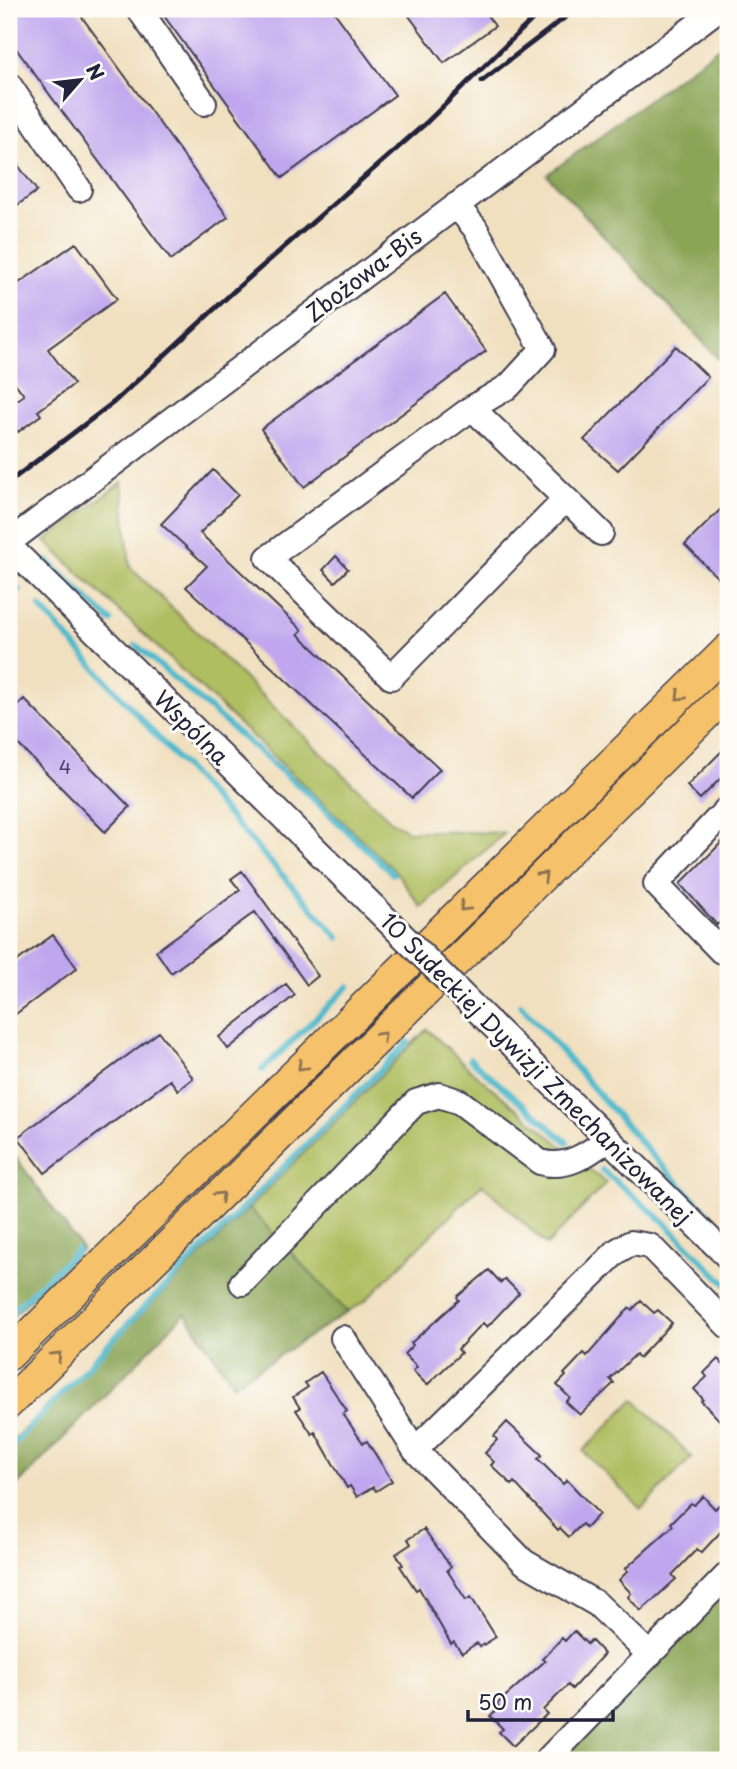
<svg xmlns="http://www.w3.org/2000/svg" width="737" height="1769" viewBox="0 0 737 1769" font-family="'Playpen Sans',sans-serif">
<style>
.green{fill:#afbe61;stroke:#68704e;stroke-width:2}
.forest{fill:#8ba557;stroke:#566449;stroke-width:2}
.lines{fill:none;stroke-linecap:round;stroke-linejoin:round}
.stream{stroke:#4fb9cc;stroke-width:6}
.building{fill:#bfa6ee}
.minor-casing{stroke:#413e4f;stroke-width:28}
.major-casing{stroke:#413e4f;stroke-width:33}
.minor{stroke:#fff;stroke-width:24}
.major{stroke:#f5c16b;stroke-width:30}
.rail{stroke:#22223b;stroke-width:5}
.minor-bridge-casing{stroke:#413e4f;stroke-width:28;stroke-linecap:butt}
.minor-bridge{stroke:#fff;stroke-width:24}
.oneway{stroke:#8c7253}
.labels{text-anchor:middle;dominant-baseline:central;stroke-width:6;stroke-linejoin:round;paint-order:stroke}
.number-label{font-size:19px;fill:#494368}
.street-label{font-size:23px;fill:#22223b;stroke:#fdfcf7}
</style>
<rect width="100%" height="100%" fill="#fdfcf7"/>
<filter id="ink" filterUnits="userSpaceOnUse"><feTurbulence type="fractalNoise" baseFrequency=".0143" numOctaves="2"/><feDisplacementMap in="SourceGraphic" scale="14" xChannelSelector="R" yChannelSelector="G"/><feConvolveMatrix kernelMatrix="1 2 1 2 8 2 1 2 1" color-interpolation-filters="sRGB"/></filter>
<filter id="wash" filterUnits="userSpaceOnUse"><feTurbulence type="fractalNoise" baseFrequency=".00686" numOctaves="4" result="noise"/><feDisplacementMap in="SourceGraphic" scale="28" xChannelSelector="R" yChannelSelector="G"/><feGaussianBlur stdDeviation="1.57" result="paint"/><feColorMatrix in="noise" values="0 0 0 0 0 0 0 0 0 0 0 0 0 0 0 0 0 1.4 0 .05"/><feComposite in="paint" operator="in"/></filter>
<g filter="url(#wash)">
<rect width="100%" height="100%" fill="#f1e0c0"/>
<path class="green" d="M122,482L130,567L392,822L408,831L505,833L421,907L396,872L45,541Z
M427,1029L474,1073L606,1183L547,1245L482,1184L365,1301L347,1312L249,1208Z
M634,1399L692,1457L641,1509L583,1451Z"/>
<path class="forest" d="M722,45L728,55V369L547,175Z
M9,1148L82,1249L9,1320Z
M249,1208L347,1312L233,1385L185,1313L9,1494V1444Z
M728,1574V1760H547Z"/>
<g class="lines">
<path class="stream" d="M47,561L111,621
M9,583L19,590
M40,607L339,938
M136,645L308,794L393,874
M521,1005L649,1152L728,1234
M470,1059L567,1142
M262,1070L349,986
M602,1170L662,1220L728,1286
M9,1314L77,1250
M9,1449L130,1322L408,1042"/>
</g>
<g id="blocks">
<path class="building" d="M9,9H76L228,217L171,260L9,39Z
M159,9H332L395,95L282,178Z
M404,9H482L495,26L444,63Z
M9,153L37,191L9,211Z
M76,243L117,299L48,349L74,384L38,411L41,415L18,432L9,419V406L24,395L9,375V290Z
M445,294L486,351L304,487L261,429Z
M676,346L708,377L618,470L584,440Z
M213,470L238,495L200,533L302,630L298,634L440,769L412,798L186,587L207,566L161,524Z
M728,502V568L718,578L685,545Z
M336,556L348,569L335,582L323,570Z
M24,699L130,807L105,832L9,735V714Z
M728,745V771L700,799L687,786Z
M728,836V914L717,925L680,884Z
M242,871L318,976L307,985L255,912L171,973L156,951L240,890L231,879Z
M53,935L77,968L9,1019V967Z
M286,984L295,995L228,1049L219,1037Z
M159,1032L193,1078L178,1090L170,1080L45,1173L18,1137Z
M489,1270L501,1283L505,1279L519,1293L487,1327L483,1323L458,1349L461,1353L427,1385L413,1371L417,1367L404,1354L413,1345L411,1343L459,1300L457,1297Z
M641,1301L654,1313L658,1310L672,1323L639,1358L636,1354L610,1379L614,1383L580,1415L566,1402L570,1398L557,1385L566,1376L564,1374L584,1353L587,1356L629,1308L632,1310Z
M718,1359L728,1370V1429L701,1401L703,1399L694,1389L707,1377L704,1373Z
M321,1372L347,1411L343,1414L363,1443L367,1441L392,1481L376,1491L373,1487L357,1497L350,1486L347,1488L315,1432L312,1434L296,1410L300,1408L293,1397L308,1387L305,1383Z
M507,1422L542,1455L538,1459L563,1484L567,1480L599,1514L586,1528L582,1524L569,1537L560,1528L558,1530L514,1482L512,1485L491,1465L494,1462L485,1453L497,1440L494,1436Z
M703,1496L715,1509L719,1505L728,1515V1524L701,1553L697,1549L672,1575L676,1579L641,1611L628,1597L631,1593L619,1580L628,1571L625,1569L673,1526L671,1523L691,1503L694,1505Z
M424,1529L451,1567L447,1570L466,1600L471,1597L496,1637L480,1647L477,1643L462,1653L454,1642L451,1644L419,1588L416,1590L400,1566L403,1565L396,1554L411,1544L408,1539Z
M574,1631L587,1644L591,1640L604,1654L572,1689L568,1685L543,1710L547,1714L513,1746L499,1732L503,1729L490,1716L499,1707L497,1704L545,1661L542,1659L562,1638L565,1641Z"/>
</g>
</g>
<g filter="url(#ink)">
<use href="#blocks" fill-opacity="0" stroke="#413e4f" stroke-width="2"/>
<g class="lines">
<defs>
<path id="minor" d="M139,9L204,103
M9,85L79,189
M456,205L475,228L543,349L509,386L472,408
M566,499L391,677L268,558L472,408L601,533
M9,542L718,9
M9,546L375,908
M728,943L721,951L656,884L728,808
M474,1007L728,1257
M242,1283L416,1102L439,1095L460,1102L540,1162C566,1170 588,1154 608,1139
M343,1338L415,1450
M650,1655L597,1604L524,1562L415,1450L617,1251L631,1243L650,1246L728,1326
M547,1760L728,1574"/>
<path id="major" d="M9,1355L728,649
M9,1403L728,693"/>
</defs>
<use href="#minor" class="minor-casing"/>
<use href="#major" class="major-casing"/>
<use href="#minor" class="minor"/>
<use href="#major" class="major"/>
<path class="rail" d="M482,81L576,9
M9,482L114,402L234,291L426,123L543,9"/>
<defs>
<path id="minor-bridge" d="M375,908L474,1007"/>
</defs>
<use href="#minor-bridge" class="minor-bridge-casing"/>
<use href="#minor-bridge" class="minor-bridge"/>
</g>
<defs><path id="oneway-chevron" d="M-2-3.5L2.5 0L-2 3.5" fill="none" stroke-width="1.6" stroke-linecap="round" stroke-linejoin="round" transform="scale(1.75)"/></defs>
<g class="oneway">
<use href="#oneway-chevron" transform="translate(680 696) rotate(136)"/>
<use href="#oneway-chevron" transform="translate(543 876) rotate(-45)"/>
<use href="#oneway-chevron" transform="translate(464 907) rotate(135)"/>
<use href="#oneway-chevron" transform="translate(382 1036) rotate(-45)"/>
<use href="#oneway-chevron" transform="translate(302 1066) rotate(136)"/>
<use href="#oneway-chevron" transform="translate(220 1196) rotate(-45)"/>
<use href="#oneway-chevron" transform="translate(57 1356) rotate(-45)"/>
</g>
</g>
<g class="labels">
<g class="number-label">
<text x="65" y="766">4</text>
</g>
<g class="street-label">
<text transform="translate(363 274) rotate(-37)">Zbożowa-Bis</text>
<text transform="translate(192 727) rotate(45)">Wspólna</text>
<text transform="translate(537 1068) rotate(45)">10 Sudeckiej Dywizji Zmechanizowanej</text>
</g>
</g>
<rect width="737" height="1769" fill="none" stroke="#fdfcf7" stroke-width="35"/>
<g transform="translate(80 80) rotate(62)" stroke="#fdfcf7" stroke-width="5" paint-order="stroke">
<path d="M0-5L12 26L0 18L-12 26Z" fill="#22223b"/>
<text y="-10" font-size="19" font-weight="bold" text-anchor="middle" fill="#22223b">N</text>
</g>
<path d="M468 1710v10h145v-10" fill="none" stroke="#22223b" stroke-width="3.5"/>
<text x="478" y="1710" font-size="21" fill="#22223b" stroke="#fdfcf7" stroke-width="5" paint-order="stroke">50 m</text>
</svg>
